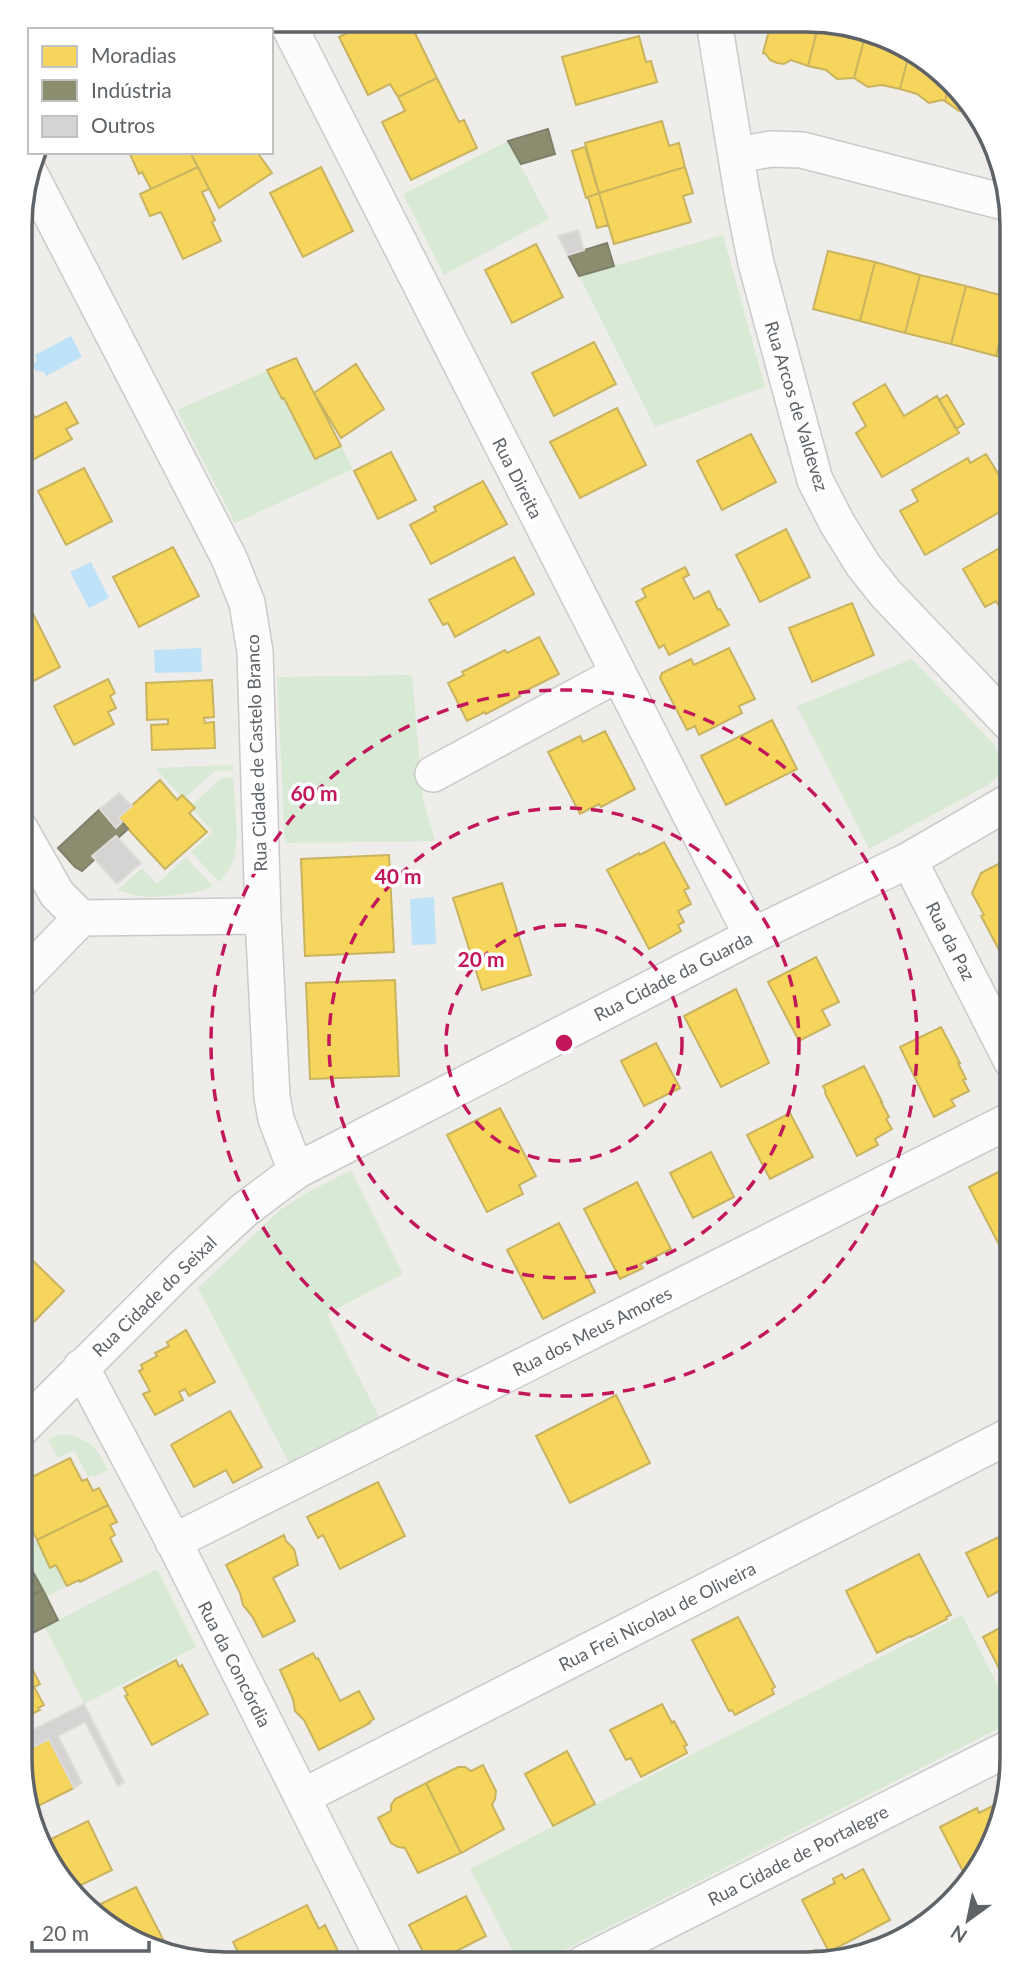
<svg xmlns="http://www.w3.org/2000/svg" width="1031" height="1983" viewBox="0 0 1031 1983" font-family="Lato,sans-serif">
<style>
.green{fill:#d8ead5}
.water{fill:#bee2f8}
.homes{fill:#f6d55c;stroke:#c8b360;stroke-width:2}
.industry{fill:#8c8c6e;stroke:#7e806c;stroke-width:2}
.building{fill:#d5d4d2;stroke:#dedcd8;stroke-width:2}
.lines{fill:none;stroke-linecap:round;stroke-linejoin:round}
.minor-casing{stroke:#cacaca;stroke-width:38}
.minor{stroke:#fdfcfc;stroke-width:35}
.ring{fill:none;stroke:#c2185b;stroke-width:3.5;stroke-dasharray:12 9}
.labels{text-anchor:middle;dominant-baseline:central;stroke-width:7;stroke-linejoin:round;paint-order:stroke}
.street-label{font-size:18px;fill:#5e6368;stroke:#fff}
.rim{fill:none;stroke:#5e6368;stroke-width:3.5}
.centre{fill:#c2185b;stroke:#fff;stroke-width:3.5}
.ring-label{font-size:21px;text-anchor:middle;font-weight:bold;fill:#c2185b;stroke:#fff;stroke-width:7;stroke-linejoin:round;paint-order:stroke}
</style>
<rect width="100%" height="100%" fill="#efede9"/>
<path class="green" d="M508,141L549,219L444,275L403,194Z
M723,235L765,387L655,427L579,276Z
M296,358L353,469L235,523L177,410Z
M912,659L994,744L1003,766L998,776L988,785L869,849L797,706Z
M412,675L423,800L435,841L285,843L277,677Z
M233,765V770L215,771L185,798L183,795L181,796L155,768Z
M233,777C234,800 241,844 232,864C229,871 224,877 219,882L191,852L213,832L193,810L192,805L221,778Z
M186,857L213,886C201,894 161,897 145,897C136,896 126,893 117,890L142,868L157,884Z
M351,1170L403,1274L327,1314L379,1417L289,1463L198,1288L280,1210L308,1192Z
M65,1434C90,1439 97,1448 108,1470L94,1477L92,1475L88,1477L74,1450L58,1458L48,1440L56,1435Z
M37,1540L50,1567L56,1565L67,1586L46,1597L33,1573L19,1579V1549Z
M157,1569L196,1647L84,1704L45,1627Z
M962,1615L1011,1712V1722L539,1963H519L470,1869Z"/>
<path class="water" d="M71,336L82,357L46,376L44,372L36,371L33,365L37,360L35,355Z
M91,562L109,598L89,608L70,572Z
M201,648L202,672L155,673L154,650Z
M434,897L436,944L412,945L410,899Z"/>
<path class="homes" d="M373,20H414L420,31L415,33L437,78L398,97L390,84L368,95L339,37Z
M771,23H819L808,66L791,60L784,64L777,63L770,60L766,54L763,53Z
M819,23H846L866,33L854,78L837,79L826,70L808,66Z
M866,33L909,54L900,89L882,85L868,87L854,78Z
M639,36L646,62L651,61L657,82L576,105L562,57Z
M909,54L941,70L950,83L945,101L942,100L929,103L917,94L900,89Z
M437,78L459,122L464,120L477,148L411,180L382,122L405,111L398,97Z
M950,83L968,110L959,111L945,101Z
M662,121L669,146L679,143L685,167L599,193L585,143Z
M585,147L599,193L586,198L572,151Z
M129,152H190L198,167L151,189L142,172L139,174Z
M190,152H257L272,173L219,208Z
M198,167L209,189L202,192L215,220L212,222L221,241L183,259L161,212L150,216L140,194Z
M321,167L353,231L303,257L270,193Z
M685,167L693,193L683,196L691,222L614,244L599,193Z
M599,193L608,225L597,228L588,197Z
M536,244L563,297L512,323L485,270Z
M828,251L875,262L860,321L813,309Z
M875,262L920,275L905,333L860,321Z
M920,275L966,286L951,344L905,333Z
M966,286L1011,298L996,356L951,344Z
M1011,298H1012V360L996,356Z
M594,342L616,384L554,416L532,373Z
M296,358L341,446L315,459L284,398L282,399L267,370Z
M356,364L384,409L341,438L314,393Z
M885,384L904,416L937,396L959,433L882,477L856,433L866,426L853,403Z
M21,391L35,418L66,402L78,423L66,429L72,439L21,466Z
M947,395L964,424L956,429L939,400Z
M617,408L646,465L580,498L550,442Z
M751,434L776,482L722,510L697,461Z
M391,452L416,500L378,519L354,471Z
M986,454L999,475L1006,471L1012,481V505L925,555L900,511L918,501L912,490L968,458L970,463Z
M84,468L112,521L66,545L38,491Z
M483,481L507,524L431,564L410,525L436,511L434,507Z
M786,529L810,577L760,602L736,555Z
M1012,541V620L1009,622L996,601L985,607L963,569Z
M173,547L199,596L139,627L113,577Z
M514,557L534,594L455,637L448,623L443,625L429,600Z
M685,567L689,575L683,578L694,599L709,591L718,610L720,609L729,625L669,655L664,645L659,648L636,602L646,597L642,589Z
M26,600L60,667L20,688L21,603Z
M852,603L874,655L812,682L789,628Z
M539,637L559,674L519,694L520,696L486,714L485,712L467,721L448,683L464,675L462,672L505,650L507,653Z
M729,648L755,699L739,706L742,713L699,735L695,726L687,730L660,678L662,673L691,659L694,665Z
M108,679L115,693L110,696L116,708L108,712L114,724L74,745L54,706Z
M212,680L214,717L204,718L205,723L214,722L215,748L152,750L151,725L168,724V719L147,720L146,683Z
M772,720L797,769L726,805L701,756Z
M605,731L635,789L601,807L599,804L580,814L548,752L580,736L583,742Z
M160,780L177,800L182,795L195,808L189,813L207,832L165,869L118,818Z
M664,842L689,888L684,890L691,904L678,911L684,922L678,925L681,931L649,949L607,870L639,853L640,855Z
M389,855L394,952L305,956L301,859Z
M1012,857V944L999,950L981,916L984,915L972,893L981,873Z
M502,883L531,975L482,990L453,898Z
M816,957L839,1002L822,1010L830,1025L799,1041L768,982Z
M395,980L399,1076L310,1079L306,983Z
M736,989L769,1063L721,1087L684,1016Z
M941,1027L960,1063H958L966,1079L963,1080L969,1091L951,1100L955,1106L934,1117L900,1047Z
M656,1043L680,1088L644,1106L621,1061Z
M864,1066L882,1102H881L889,1117L886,1119L892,1129L875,1139L878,1145L857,1156L825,1093L826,1092L823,1086Z
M500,1108L536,1176L519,1185L523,1194L487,1212L447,1135Z
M790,1113L813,1157L770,1179L747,1135Z
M711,1152L734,1197L693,1218L670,1173Z
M1010,1166L1011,1170V1258L1007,1260L969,1187Z
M637,1182L671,1249L640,1264L643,1268L620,1279L584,1209Z
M559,1223L595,1292L543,1319L507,1250Z
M23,1251L64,1291L21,1335L20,1254Z
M186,1330L215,1382L189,1396L185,1389L179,1392L183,1400L155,1415L143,1394L150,1391L139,1371L143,1369L141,1365L157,1356L155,1353L169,1346L167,1342Z
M616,1395L650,1463L570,1503L536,1436Z
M230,1411L262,1467L233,1483L226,1470L194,1487L171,1445Z
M70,1458L82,1481L87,1479L93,1491L99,1488L108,1505L37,1540L22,1511L28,1509L20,1492V1487L29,1482L28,1479Z
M378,1482L405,1536L340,1569L323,1535L318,1538L307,1517Z
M108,1505L117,1522L110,1525L115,1535L110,1538L122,1561L80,1582L79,1580L67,1586L56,1565L50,1568L37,1540Z
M1011,1531V1585L988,1597L966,1553Z
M284,1535L286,1541L294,1549L298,1565L273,1578L295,1621L263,1637L252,1616L243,1605L240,1593L226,1565Z
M919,1554L951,1615L946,1617L947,1619L911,1637L910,1636L877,1653L846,1591Z
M738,1617L775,1687L772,1689L774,1694L735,1715L732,1710L729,1711L692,1640Z
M1011,1622V1692L983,1637Z
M24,1653L40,1684L34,1687L44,1705L38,1708L40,1710L19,1720V1655Z
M313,1653L316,1659L318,1658L340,1701L359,1691L374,1719L369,1722L370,1723L319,1750L304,1720L295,1711L293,1699L280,1670Z
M176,1660L179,1667L182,1665L208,1714L152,1745L125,1696L128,1695L124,1688Z
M662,1704L672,1723L674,1721L687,1745L684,1746L687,1753L641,1777L631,1758L626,1760L610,1730Z
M49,1739L74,1788L28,1811L19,1754Z
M567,1751L595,1804L553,1826L525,1774Z
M483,1765L496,1791L495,1799L492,1805L504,1829L461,1853L426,1783L458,1767H465L471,1771Z
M426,1783L461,1853L418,1873L405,1848L398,1847L391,1843L378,1818L391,1811V1805L395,1799Z
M1000,1802L1003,1807L996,1836L969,1883L940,1827L977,1808L979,1813Z
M88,1821L112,1870L73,1889L43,1843Z
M863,1869L890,1920L829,1952L802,1900L835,1883L833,1879L842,1874L845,1879Z
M136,1887L165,1943L161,1945L90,1913L88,1910Z
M466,1896L486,1936L433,1963H429L409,1925Z
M307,1905L319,1929L325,1925L338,1951L331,1954L333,1957L321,1962H243L233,1942Z
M816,1950L821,1961L790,1964Z"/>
<path class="industry" d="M548,129L555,154L521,164L508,141Z
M607,243L614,266L579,276L568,255Z
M100,809L116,828L122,822L128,829L118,838L116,836L92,856L95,859L82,871L75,867L58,848Z
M33,1572L43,1590L24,1599L31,1614L19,1619V1579Z
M43,1590L58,1620L25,1637L19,1627V1619L31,1614L24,1599Z"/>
<path class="building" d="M578,230L584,250L568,255L558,236Z
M119,793L132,806L118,818L122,822L116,828L100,809Z
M116,836L141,863L117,884L92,856Z
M84,1704L124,1782L118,1786L85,1722L58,1736L82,1783L74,1788L49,1739L19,1754V1737Z"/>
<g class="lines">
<defs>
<path id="minor" d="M286,20L752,936
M714,22L742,193L756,263L815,480L837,523L863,565L886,594L1012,726
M737,155L771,149L802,150L1008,203
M29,172L229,558L247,603L255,652L263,916L272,1097L276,1119L296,1171
M433,774L618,674
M20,829L57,894L81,918L263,916
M909,860L1011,1060
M20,981L81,918
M81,1367L176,1546L385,1962
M20,1430L183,1267L243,1211L296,1171L752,936L909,860L1012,800
M173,1542L1011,1120
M302,1797L1011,1435
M584,1963L1011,1747"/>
</defs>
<use href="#minor" class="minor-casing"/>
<use href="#minor" class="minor"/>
</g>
<g class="ring">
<circle cx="564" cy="1043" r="118"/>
<circle cx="564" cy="1043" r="235"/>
<circle cx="564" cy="1043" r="353"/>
</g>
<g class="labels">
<g class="street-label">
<text transform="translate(797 406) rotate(73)">Rua Arcos de Valdevez</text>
<text transform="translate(518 478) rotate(63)">Rua Direita</text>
<text transform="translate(256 753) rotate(-92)">Rua Cidade de Castelo Branco</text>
<text transform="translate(951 941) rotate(63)">Rua da Paz</text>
<text transform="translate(673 976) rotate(-27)">Rua Cidade da Guarda</text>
<text transform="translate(154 1296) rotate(-44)">Rua Cidade do Seixal</text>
<text transform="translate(592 1331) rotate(-27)">Rua dos Meus Amores</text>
<text transform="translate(657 1616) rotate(-27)">Rua Frei Nicolau de Oliveira</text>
<text transform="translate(235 1664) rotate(63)">Rua da Concórdia</text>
<text transform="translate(798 1855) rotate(-27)">Rua Cidade de Portalegre</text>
</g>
</g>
<path d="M0 0H1031V1983H0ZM226 32H806A194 194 0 0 1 1000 226V1758A194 194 0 0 1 806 1952H226A194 194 0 0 1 32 1758V226A194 194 0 0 1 226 32Z" fill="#fff" fill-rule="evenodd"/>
<path class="rim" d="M226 32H806A194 194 0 0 1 1000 226V1758A194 194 0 0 1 806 1952H226A194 194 0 0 1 32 1758V226A194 194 0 0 1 226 32Z"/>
<circle cx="564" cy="1043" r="10" class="centre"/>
<g class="ring-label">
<text x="314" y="801">60 m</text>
<text x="398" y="884">40 m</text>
<text x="481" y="967">20 m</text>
</g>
<rect x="28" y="28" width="245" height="126" fill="#ffffff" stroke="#bfc1c3" stroke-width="2"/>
<rect x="42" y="46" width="35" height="21" fill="#f6d55c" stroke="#bfc1c3" stroke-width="2"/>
<text x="91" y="63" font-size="21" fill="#5e6368">Moradias</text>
<rect x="42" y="80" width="35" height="21" fill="#8c8c6e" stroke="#bfc1c3" stroke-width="2"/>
<text x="91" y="98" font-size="21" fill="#5e6368">Indústria</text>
<rect x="42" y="116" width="35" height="21" fill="#d5d4d2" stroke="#bfc1c3" stroke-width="2"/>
<text x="91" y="133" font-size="21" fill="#5e6368">Outros</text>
<g transform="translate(968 1920) rotate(213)" stroke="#ffffff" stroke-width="5" paint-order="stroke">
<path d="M0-5L12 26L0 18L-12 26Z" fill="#5e6368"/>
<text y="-10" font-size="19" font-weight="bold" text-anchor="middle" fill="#5e6368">N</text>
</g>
<path d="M32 1941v10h117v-10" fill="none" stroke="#5e6368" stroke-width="3.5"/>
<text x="42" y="1941" font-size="21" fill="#5e6368" stroke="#ffffff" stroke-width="5" paint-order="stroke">20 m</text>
</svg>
